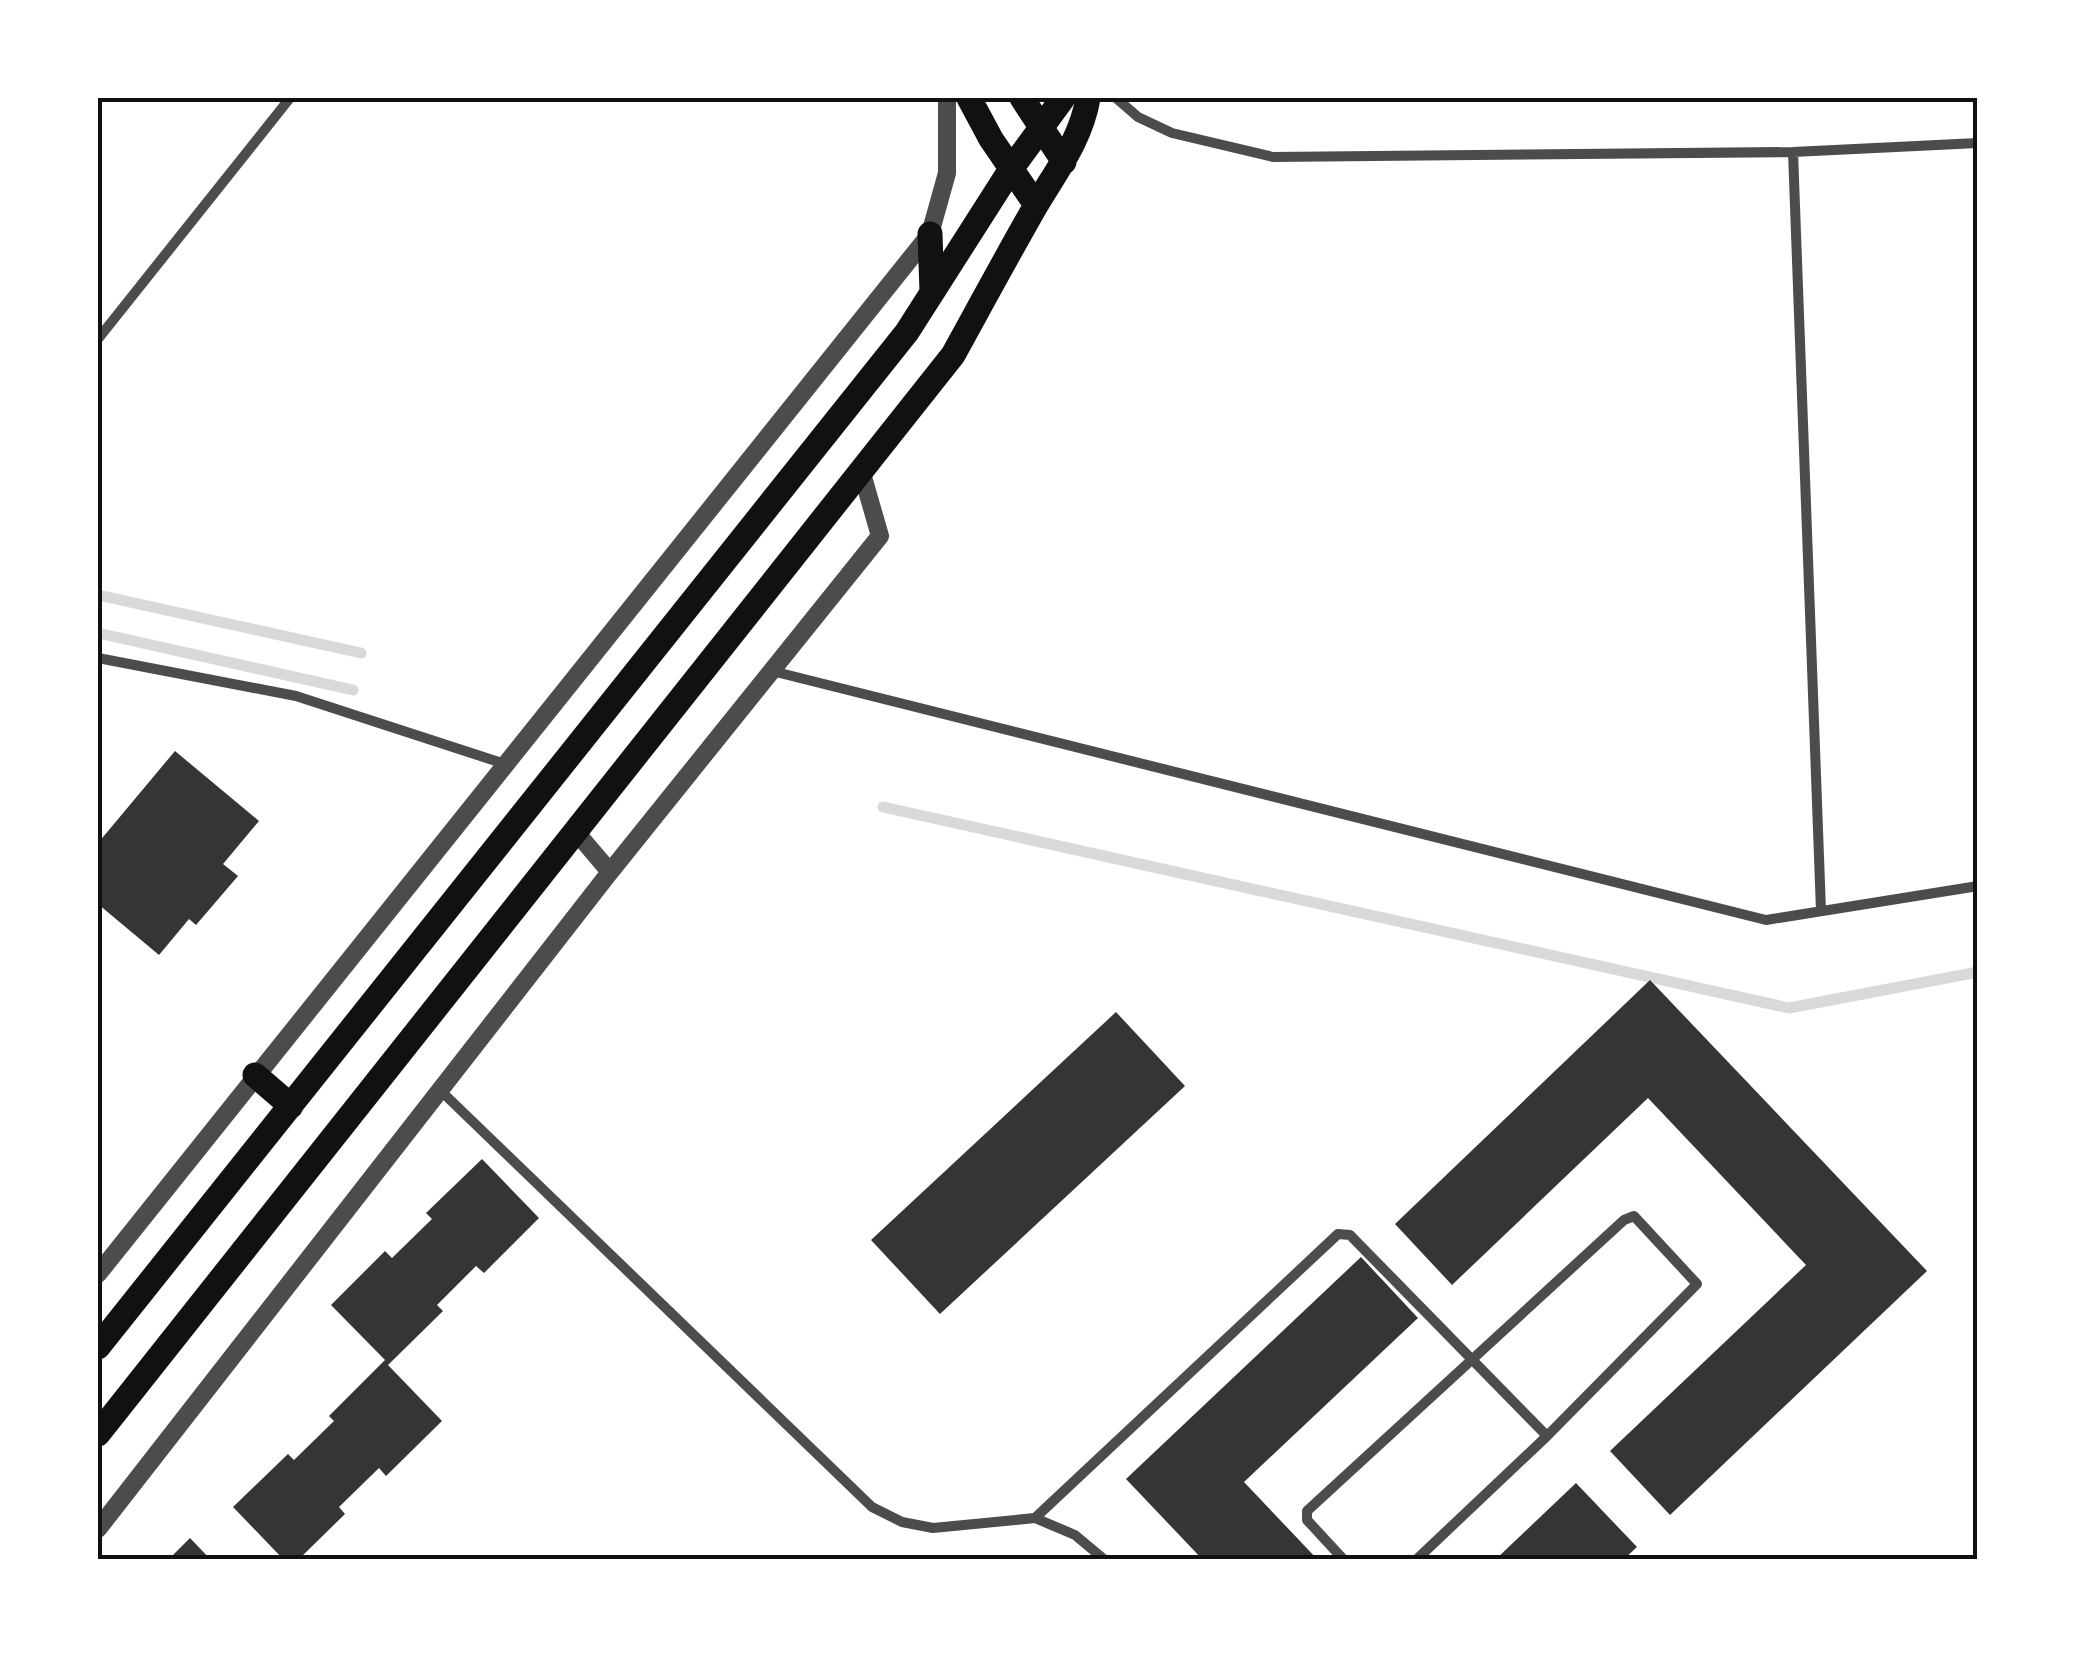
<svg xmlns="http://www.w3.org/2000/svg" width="2075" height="1657" viewBox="0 0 2075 1657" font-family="Inter,sans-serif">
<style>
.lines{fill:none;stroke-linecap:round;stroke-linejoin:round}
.stream{stroke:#d9d9d9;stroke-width:11}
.building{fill:#353535}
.minor{stroke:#4c4c4c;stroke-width:10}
.tertiary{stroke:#4c4c4c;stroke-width:18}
.primary{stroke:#111;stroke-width:25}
.neatline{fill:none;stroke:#111;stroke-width:4}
</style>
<rect width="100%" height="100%" fill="#fff"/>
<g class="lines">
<path class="stream" d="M98,595L361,653
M98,633L353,690
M883,807L1789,1008L1978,972"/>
</g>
<path class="building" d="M175,751L259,821L223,864L238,876L196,925L189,919L159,955L98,904V843Z
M1650,980L1927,1271L1670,1515L1610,1451L1806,1265L1648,1098L1452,1285L1395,1224Z
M1116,1012L1185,1086L940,1314L871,1240Z
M482,1159L539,1218L484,1273L476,1266L437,1305L443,1311L388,1365L442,1421L386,1476L379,1468L339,1507L345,1514L298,1560H284L233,1507L288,1454L294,1460L334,1421L329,1416L385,1360L331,1305L385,1251L392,1258L432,1219L426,1213Z
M1361,1257L1418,1318L1244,1482L1318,1560H1203L1126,1479Z
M1576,1483L1637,1547L1623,1560H1495Z
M190,1538L211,1560H168Z"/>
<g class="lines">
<path class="minor" d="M1116,98L1138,117L1172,133L1273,157L1793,152L1978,143
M1793,152L1821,911
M98,339L290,98
M98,658L296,696L505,764
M772,671L1766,920L1978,886
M441,1091L872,1507L902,1522L933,1528L1035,1518L1075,1535L1105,1560
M1035,1518L1338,1234L1350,1235L1547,1436
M1344,1560L1307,1520V1511L1624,1220L1634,1216L1697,1284L1547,1436L1416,1560"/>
<path class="tertiary" d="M610,872L880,536L861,470
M98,1274L930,234L947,173V98
M98,1529L610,872L576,832"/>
<path class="primary" d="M969,98L991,139L1036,205
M1022,98L1064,162
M930,234L932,292
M255,1075L291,1106
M98,1347L907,332L1011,169L1063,98
M98,1434L953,355C980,306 1007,256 1035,207C1056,171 1081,140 1088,98"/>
</g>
<rect width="2075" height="1657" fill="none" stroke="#ffffff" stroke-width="200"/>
<rect x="100" y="100" width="1875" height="1457" class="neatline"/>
</svg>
